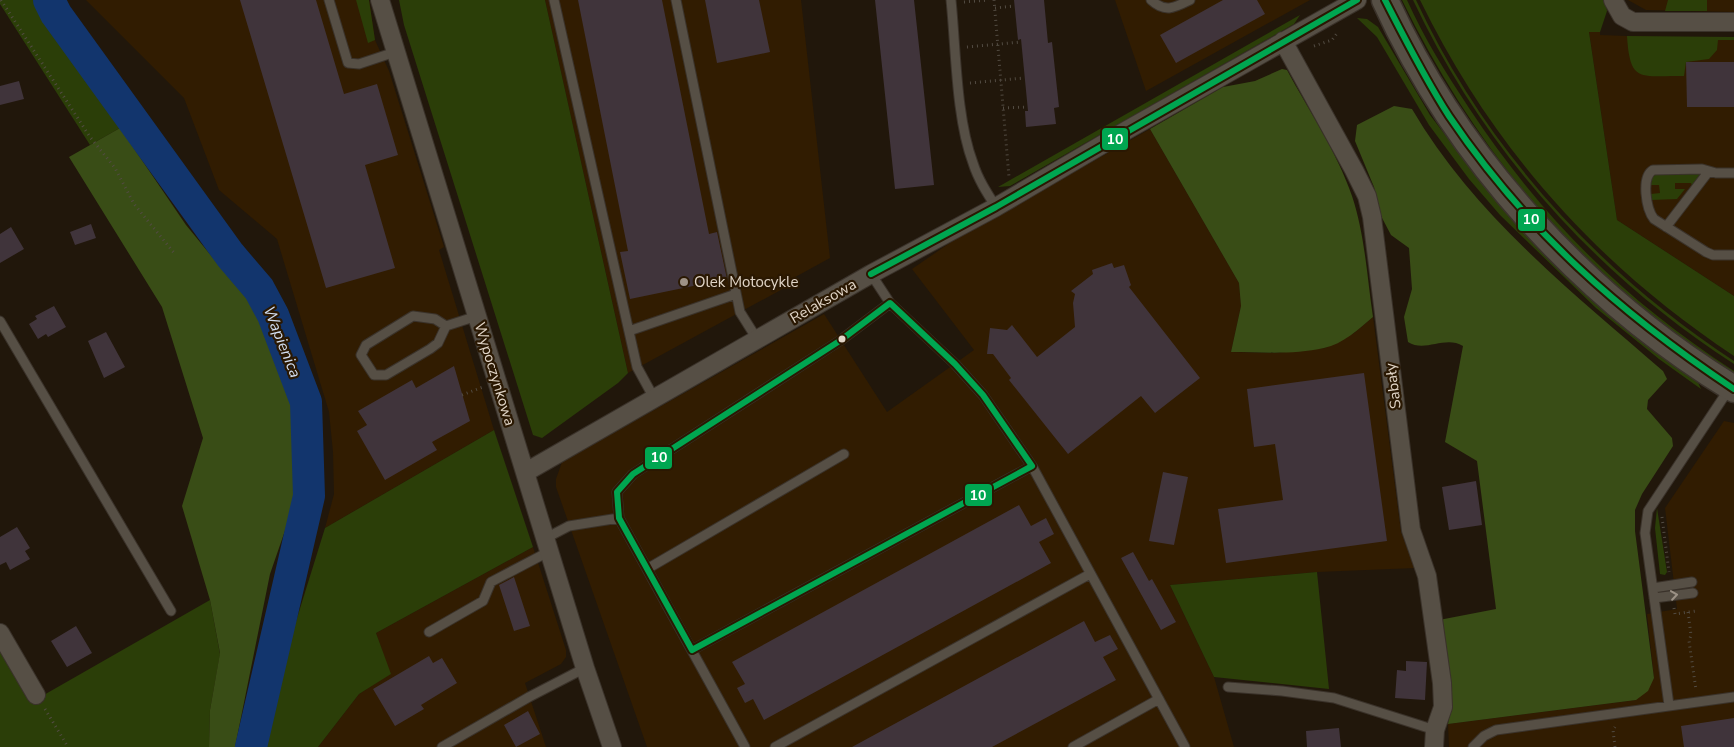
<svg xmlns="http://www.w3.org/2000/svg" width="1734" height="747" viewBox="0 0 1734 747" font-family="'Nunito Sans',sans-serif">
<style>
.built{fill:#311c01}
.green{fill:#2b3e08}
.forest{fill:#394d16}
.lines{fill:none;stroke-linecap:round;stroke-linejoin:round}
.river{stroke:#12356d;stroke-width:32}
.building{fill:#40343b}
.lane-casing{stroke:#3a322a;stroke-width:11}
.street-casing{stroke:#3a322a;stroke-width:20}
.secondary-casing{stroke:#3a322a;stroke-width:29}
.path{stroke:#524b42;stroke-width:3;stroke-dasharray:1 4;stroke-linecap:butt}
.lane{stroke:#564f45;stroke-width:9}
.street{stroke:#564f45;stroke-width:18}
.secondary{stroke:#564f45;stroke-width:26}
.bus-1-casing{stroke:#2a1802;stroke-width:10}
.bus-1{stroke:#00a651;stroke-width:6}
.oneway{stroke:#9c9286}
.poi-dot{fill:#9e9285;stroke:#2a1802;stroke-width:2}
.bus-dot{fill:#e1d5c7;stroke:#2a1802;stroke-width:2}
.labels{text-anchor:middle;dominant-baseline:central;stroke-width:4.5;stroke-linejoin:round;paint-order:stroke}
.poi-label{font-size:15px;fill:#e1d5c7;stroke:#2a1802;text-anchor:start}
.street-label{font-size:15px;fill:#e1d5c7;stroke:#2a1802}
.water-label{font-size:16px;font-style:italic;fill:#d1ddf0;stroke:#2a1802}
.line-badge{stroke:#2a1802;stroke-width:2}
.badge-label{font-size:14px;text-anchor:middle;font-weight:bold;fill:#fff}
</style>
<rect width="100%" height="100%" fill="#21170b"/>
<path class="built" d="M86,0H369L375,40L389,71L444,247L439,250L494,430L325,528L334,494L333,452L329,412L277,239L219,190L184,98Z
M545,0H801L830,258L788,281L790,285L628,373Z
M1115,0H1310L1146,91Z
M1628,0H1734V12L1646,10Z
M1589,32H1600V35L1734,40V296L1617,220Z
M1150,129L1239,283L1241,306L1231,352L1275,353L1325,348L1354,333L1373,317L1401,532L1415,568L1317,572L1170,585L1214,677L1234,747H647L556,487V479L562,462L824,314L887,412L974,350L912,269L954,240Z
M1724,421L1734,423V747H1449L1448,724L1636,700L1654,678L1647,614L1677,609L1665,508Z
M533,547L566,650V657L561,664L525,683L546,747H318L359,694L390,674L376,633Z"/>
<path class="green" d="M0,0H33L42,20L120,128L90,145L0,4Z
M356,0H369L375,40L368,43Z
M399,0H545L628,373L618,383L542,438L533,435L404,25Z
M1402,0H1407C1424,38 1446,73 1469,108C1542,218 1623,299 1734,371V376C1687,343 1641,311 1599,272C1517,195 1451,101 1402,0Z
M1413,0H1416C1485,148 1598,272 1734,361V364C1596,275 1483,149 1413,0Z
M1420,0H1605L1607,11L1600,32H1589L1617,220L1734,296V356C1596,264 1493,149 1420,0Z
M1668,0H1707V11H1665Z
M1300,15L1294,24L1010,186L998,187Z
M1357,18L1367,19L1378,27L1430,115L1492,196L1524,230L1696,378L1701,389L1659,359L1596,308L1500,215L1469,179L1429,125L1377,37Z
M1627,36L1734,37V40H1718L1717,50L1709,59L1686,62L1684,76C1641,75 1630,85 1627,36Z
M1704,173L1695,186H1692L1691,183H1675V189H1685L1677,199L1651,200V194L1660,193L1659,185H1650V177L1654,174Z
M494,430L533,547L376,633L391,674L359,694L318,747H260L265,721L325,528Z
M1657,508L1667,572L1665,575L1660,574L1655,528Z
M1317,572L1329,689L1214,677L1170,585Z
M210,600L220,654L210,710L209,747H0V642L35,700Z"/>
<path class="forest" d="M1282,69L1287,70C1309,111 1337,152 1352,196C1365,235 1367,277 1373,317C1359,329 1343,344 1324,348C1294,355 1261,352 1231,352L1241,306L1239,283L1150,129L1223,87L1255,81Z
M1394,106L1412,109C1474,215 1572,292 1663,371L1667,379L1648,400L1647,409L1672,438L1673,446L1642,494L1635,510V531L1654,678L1648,691L1636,700L1448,724L1452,694L1439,620L1496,609L1477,461L1445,442L1463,346C1445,335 1425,353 1408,342L1404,317L1412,289L1409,248L1391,235L1381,216L1374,187L1355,141L1357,125Z
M120,128L186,225L218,264L262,307L299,401L298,493L270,574L235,747H209L210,710L220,653L210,600L182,506L203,438L162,307L69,157Z"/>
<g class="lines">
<path class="river" d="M49,0L56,14L230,255L259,289L273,315L306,402L309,496L251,747"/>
</g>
<path class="building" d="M240,0H316L344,94L377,84L398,155L365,165L395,268L326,288Z
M578,0H662L709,234L717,232L727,279L630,299L620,252L628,251Z
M705,0H759L770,52L717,63Z
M875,0H914L934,185L895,189Z
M1014,0H1044L1048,43L1052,42L1059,107L1054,108L1056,124L1026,127L1025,111H1028L1021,39L1018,40Z
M1223,0H1257L1265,14L1176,63L1160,35Z
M1686,62H1734V107H1687Z
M19,81L24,99L0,105V86Z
M91,224L96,238L75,245L70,232Z
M11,227L24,249L0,263V234Z
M1112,263L1114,268L1124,265L1131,285L1129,287L1200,378L1155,413L1141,396L1068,454L1009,380L1011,378L993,354H987L990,328L1007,330L1012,325L1037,357L1075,327L1073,303L1075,294L1071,291L1093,274L1092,270Z
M54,306L66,327L48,337L46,334L38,339L29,324L37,319L35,316Z
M106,332L125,367L104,378L88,341Z
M454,366L470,421L432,442L437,450L385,480L357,431L367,425L358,411L412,380L416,388Z
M1364,373L1387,541L1226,563L1218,509L1283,500L1275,444L1254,447L1247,389Z
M1163,472L1188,477L1174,545L1149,541Z
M1476,481L1482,525L1449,530L1442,487Z
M1019,505L1031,526L1046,518L1054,534L1039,542L1051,563L764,720L753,699L745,703L737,688L745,684L732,662Z
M17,527L30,548L25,551L30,559L10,570L6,562L0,565V537Z
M1133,552L1149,581L1152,579L1176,622L1161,630L1121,558Z
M514,577L530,626L514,631L499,585Z
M1084,621L1095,642L1110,635L1118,649L1103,657L1116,680L992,747H852Z
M76,626L92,653L67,667L51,641Z
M429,656L433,663L442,658L457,683L421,705L424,709L395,726L373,689Z
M1406,661L1427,662L1425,700L1395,698L1397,670L1406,671Z
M528,711L540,734L516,747L504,725Z
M1734,718V747H1684L1681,726Z
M1339,728L1341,747H1307L1306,731Z"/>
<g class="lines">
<defs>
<path id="lane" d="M329,0L348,63L359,64L395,52
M554,0L637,367L654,398
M676,0L740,312L757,339
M951,0C956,49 956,118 973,163C978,179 987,193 996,207
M1151,0C1165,13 1174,8 1190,0
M1734,173H1716L1702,169L1653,170C1641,177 1646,209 1654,219L1706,252L1713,255H1734
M1666,227L1709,171
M871,274L890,303L955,364L983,395L1032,466L1185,747
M0,321L171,611
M446,326L435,319L413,316L366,345L361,355L374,375H386L430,349L438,343L446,326L477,316
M629,331L736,294
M546,538L569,526L619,518
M647,569L844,454
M1653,588L1692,582
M1654,598L1693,593
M429,632L483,601L491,582L550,551
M692,650L1032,466
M1228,687L1282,691L1334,698L1435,730
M1669,705L1645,533L1648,511L1729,389
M442,747L529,697L585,668
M745,747L619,518L617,492L633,474L841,340L890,303
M775,747L1090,574
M1073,747L1159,699
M1473,747L1484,736L1496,730L1734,697"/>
<path id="street" d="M380,0L585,668L612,747
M1613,0L1622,16L1633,22H1734
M1283,41L1354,170L1367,196L1372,217L1411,530L1427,576L1442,683L1443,707L1435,730L1434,747
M526,472L871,274L996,207L1127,130L1357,0
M0,633L36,695"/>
<path id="secondary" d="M1385,0C1457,159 1585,298 1734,389"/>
</defs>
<use href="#lane" class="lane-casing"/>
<use href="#street" class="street-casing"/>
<use href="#secondary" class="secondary-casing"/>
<path class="path" d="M1,0L90,137L115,168L134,204L175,254
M994,0L1009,177
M964,2L989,0
M995,8L1014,6
M1314,46L1332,40L1338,32
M967,47L1021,42
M970,83L1024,78
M1003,108L1027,107
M462,395L483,387
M1662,517L1669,572
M1674,608L1675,614L1696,611
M1688,612L1691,635L1689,641L1696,690
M45,709L68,747
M1615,747L1613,730L1615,727"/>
<use href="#lane" class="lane"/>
<use href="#street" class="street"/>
<use href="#secondary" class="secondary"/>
<defs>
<path id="bus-1" d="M1385,0C1405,39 1425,79 1449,116C1526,230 1620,313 1734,389
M871,274L996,207L1357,0
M890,303L955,364L983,395L1032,466L692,650L619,518L617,492L633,474L841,340Z"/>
</defs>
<use href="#bus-1" class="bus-1-casing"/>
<use href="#bus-1" class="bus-1"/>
</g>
<defs><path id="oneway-chevron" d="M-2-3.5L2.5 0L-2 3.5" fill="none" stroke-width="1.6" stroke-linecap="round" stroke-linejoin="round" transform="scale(1.25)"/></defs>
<use class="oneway" href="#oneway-chevron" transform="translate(1674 595) rotate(-8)"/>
<circle class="poi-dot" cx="684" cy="282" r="5"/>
<circle class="bus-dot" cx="842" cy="339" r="4.5"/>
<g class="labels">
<g class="poi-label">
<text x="694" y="282">Olek Motocykle</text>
</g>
<g class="street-label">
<text transform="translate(823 301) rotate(-30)">Relaksowa</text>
<text transform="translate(495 374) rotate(73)">Wypoczynkowa</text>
<text transform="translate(1393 386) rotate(-97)">Sabały</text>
</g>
<g class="water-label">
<text transform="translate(282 342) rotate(68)">Wapienica</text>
</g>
</g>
<g class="line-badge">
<rect x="1101" y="127" width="28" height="24" rx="5" fill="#00a651"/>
<rect x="1517" y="208" width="29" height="24" rx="5" fill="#00a651"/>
<rect x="644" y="446" width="29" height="24" rx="5" fill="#00a651"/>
<rect x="964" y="483" width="29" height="24" rx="5" fill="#00a651"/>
</g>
<g class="badge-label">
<text x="1115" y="144">10</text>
<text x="1531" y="224">10</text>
<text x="659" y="462">10</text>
<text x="978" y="500">10</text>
</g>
</svg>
